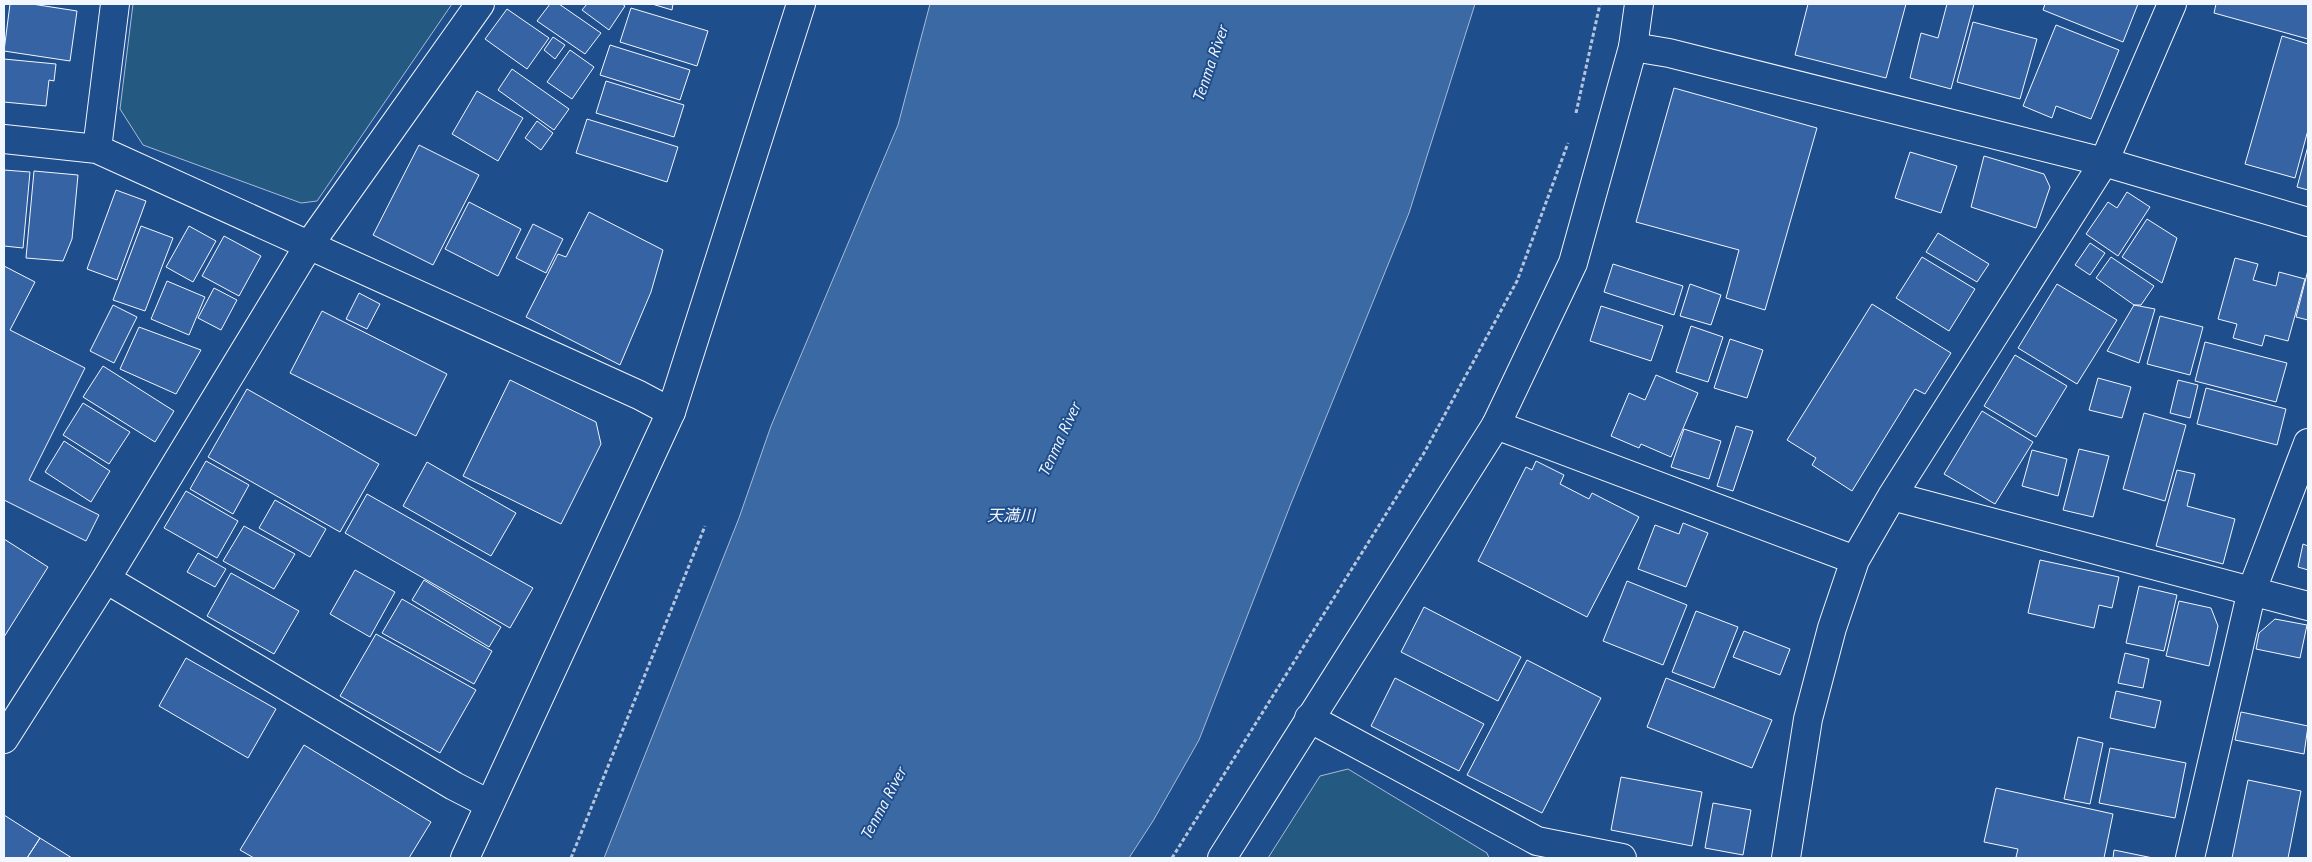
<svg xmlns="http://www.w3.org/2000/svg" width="2312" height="862" viewBox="0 0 2312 862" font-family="'PT Sans','Noto Sans JP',sans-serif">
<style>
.green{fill:#245a82;stroke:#a8bbd7}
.water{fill:#3b69a3;stroke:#a8bbd7}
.building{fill:#3563a3;stroke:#f2f6ff}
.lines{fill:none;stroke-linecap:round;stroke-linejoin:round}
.street-casing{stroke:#f2f6ff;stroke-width:30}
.secondary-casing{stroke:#f2f6ff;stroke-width:30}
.path{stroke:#b3c4dc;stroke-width:3;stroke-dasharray:4 2.5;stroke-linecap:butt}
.street{stroke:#1f4e8c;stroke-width:28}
.secondary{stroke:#1f4e8c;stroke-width:28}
.labels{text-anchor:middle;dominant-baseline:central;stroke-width:4;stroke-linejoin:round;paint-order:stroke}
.water-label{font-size:16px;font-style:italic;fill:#f2f6ff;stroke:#1f4e8c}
</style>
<rect width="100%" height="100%" fill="#1f4e8c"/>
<path class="green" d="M133,4H452L317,201L301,203L143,145L120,109Z
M1348,769L1487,853L1489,858H1268L1320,776Z"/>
<path class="water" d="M930,4H1475L1409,213L1290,506L1199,740L1153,821L1129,858H604L739,518L771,426L898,125Z"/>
<path class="building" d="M10,4H32L77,11L70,61L4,51Z
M550,4H559L601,33L585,54L537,21Z
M587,4H622L625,6L609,30L582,10Z
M652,4H673L672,10Z
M1808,4H1906L1886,78L1795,55Z
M1947,4H1974L1951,89L1910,78L1921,33L1938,38Z
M2045,4H2138L2123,42L2043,10Z
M2216,4H2308V39L2214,13Z
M631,8L708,31L697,66L620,42Z
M507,9L549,38L527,69L485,39Z
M1973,22L2037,39L2020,99L1957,82Z
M2056,25L2119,50L2091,119L2056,106L2052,118L2023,106Z
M2282,36L2308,44V130L2295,178L2245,164Z
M553,37L565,45L555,59L544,50Z
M610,45L690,70L680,100L600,75Z
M570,50L594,67L572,99L547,82Z
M4,59L56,64L54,81L49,80L46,106L4,102Z
M512,69L569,109L554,130L498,90Z
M606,81L684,105L674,137L596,113Z
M1674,88L1817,128L1765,310L1726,298L1739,250L1636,222Z
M477,91L523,118L498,161L452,134Z
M587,119L678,147L667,182L576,153Z
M537,121L553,133L541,150L525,138Z
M419,145L479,175L433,265L373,235Z
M2308,146V190L2297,187Z
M1910,152L1957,166L1941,213L1895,198Z
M1984,156L2044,174L2050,187L2036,228L1971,207Z
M4,170L30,172L23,248L4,246Z
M34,171L78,175L72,239L63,261L26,258Z
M116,190L146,201L117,280L87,269Z
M2127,192L2150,207L2118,256L2086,234L2108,202L2117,208Z
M469,202L521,229L498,276L445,249Z
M589,212L663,250L651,292L620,365L526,317L558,254L566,257Z
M2147,219L2177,238L2162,283L2122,257Z
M533,224L563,239L546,273L516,258Z
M141,226L173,238L145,311L113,300Z
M189,226L216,241L193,282L166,267Z
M1938,233L1989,264L1977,282L1926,252Z
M224,236L261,256L239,296L202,276Z
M2090,243L2105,253L2090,275L2075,265Z
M1922,257L1975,289L1949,331L1896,298Z
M2111,257L2154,286L2141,305H2134L2096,278Z
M2235,258L2258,264L2253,280L2276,286L2279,272L2305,279L2288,341L2265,335L2262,346L2233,338L2237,324L2218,319Z
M1613,264L1683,286L1674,315L1604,292Z
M4,266L35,282L10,330L85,368L29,480L99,515L86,541L4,500Z
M2308,270V320L2296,317Z
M167,281L205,297L189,335L151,319Z
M1690,284L1721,295L1711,325L1680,316Z
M2057,284L2117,320L2077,384L2018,348Z
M214,288L237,300L221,330L198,318Z
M359,293L380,304L367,329L346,319Z
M1872,304L1951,353L1925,394L1915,389L1852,491L1812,465L1816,458L1787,440Z
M113,305L137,317L114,363L90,351Z
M2134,305L2155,309L2139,363L2107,351Z
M1601,306L1663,326L1651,361L1590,341Z
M322,311L447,374L416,436L290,373Z
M2160,316L2203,327L2190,375L2147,364Z
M1691,326L1723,337L1708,382L1676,372Z
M139,327L201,350L176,394L120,369Z
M1730,339L1763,350L1747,398L1714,388Z
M2205,342L2287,363L2276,402L2195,381Z
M2015,355L2067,386L2036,437L1984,406Z
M103,366L174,411L155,442L83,397Z
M1656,375L1698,393L1671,457L1641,444L1639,448L1611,436L1629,393L1645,400Z
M2098,378L2131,387L2122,418L2089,410Z
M510,380L596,422L601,444L561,524L463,476Z
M2178,380L2198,385L2190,418L2170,413Z
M2206,388L2286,409L2277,445L2197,424Z
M247,389L379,464L340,532L208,457Z
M83,403L130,432L109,464L63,435Z
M1982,411L2033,442L1995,504L1944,474Z
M2144,413L2186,425L2165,501L2123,489Z
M1736,426L1753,431L1733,491L1717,486Z
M1684,429L1721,441L1709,479L1671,467Z
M64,441L110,471L91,502L45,472Z
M2079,449L2109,456L2093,517L2063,510Z
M2032,450L2067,459L2058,496L2022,486Z
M206,461L249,485L233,514L190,489Z
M1536,461L1564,475L1560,484L1589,499L1592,493L1639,517L1587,617L1478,561L1526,467L1532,470Z
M427,462L516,513L491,556L403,506Z
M2177,470L2195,474L2187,506L2235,519L2223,564L2156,546Z
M186,491L238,521L217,558L164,528Z
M367,494L533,588L510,628L345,533Z
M275,500L326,529L310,557L259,528Z
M1683,523L1708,533L1686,587L1638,569L1655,525L1679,534Z
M244,526L295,554L274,589L223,561Z
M4,539L48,567L4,637Z
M2303,544L2308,546V570L2298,567Z
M198,553L226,569L215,587L187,572Z
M2040,560L2119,577L2112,608L2099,605L2094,628L2028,613Z
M355,570L395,592L370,637L330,614Z
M231,573L299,611L274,654L207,616Z
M424,580L501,627L489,647L412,600Z
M1627,581L1687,605L1663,665L1603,641Z
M2139,586L2177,595L2164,651L2126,643Z
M402,599L492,651L474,684L382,633Z
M2179,601L2211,608L2218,626L2209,666L2166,656Z
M1424,607L1521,657L1498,701L1401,652Z
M1696,611L1738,627L1714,688L1672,672Z
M2275,619L2307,625L2300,658L2256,649L2259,633Z
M1744,631L1790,649L1780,675L1733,657Z
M376,634L476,690L440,753L340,696Z
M2125,653L2149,659L2143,688L2118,683Z
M186,658L276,709L248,758L159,706Z
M1527,660L1601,698L1542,813L1467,775Z
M1395,678L1484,724L1459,771L1371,726Z
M1666,678L1772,720L1752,768L1647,727Z
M2116,691L2161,701L2155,728L2110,718Z
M2241,712L2308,726L2304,754L2235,740Z
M2078,737L2103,743L2090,804L2064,799Z
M304,745L431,822L409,858H254L240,850Z
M2110,748L2186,763L2175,818L2099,803Z
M1621,777L1702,792L1692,846L1611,830Z
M2248,780L2301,791L2288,858H2232Z
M1996,788L2113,814L2104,858H2020L2016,857L2018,849L1984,842Z
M1713,803L1751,810L1743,855L1705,848Z
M4,815L40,838L27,858H4Z
M40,838L72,858H27Z
M2114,850L2153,858H2113Z"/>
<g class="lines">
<defs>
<path id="street" d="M1633,47L1669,53L2104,162L2308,222
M4,139L97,149L639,395L671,412
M97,149L115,4
M1496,425L1855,560
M1892,496L2308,606
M106,579L454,786L489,804
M1309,718L1537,841L1622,858
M4,739L106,579L309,245L480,4
M1786,858L1808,719L1832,628L1855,560L1892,496L2104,162L2172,4
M2190,858L2252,590L2308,443"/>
<path id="secondary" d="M465,858L671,412L801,4
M1222,858L1496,425L1573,263L1633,47L1639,4"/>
</defs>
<use href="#street" class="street-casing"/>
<use href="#secondary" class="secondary-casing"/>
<path class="path" d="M1576,113L1600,4
M571,858L705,526
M1172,858L1424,453L1517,281L1568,143"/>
<use href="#street" class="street"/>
<use href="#secondary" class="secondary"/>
</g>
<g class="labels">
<g class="water-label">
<text transform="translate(1210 63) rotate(-71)">Tenma River</text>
<text transform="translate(1059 439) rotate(-65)">Tenma River</text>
<text x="1011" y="515">天満川</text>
<text transform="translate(883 803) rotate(-62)">Tenma River</text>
</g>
</g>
<rect width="2312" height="862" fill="none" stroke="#f2f6ff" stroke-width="10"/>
</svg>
